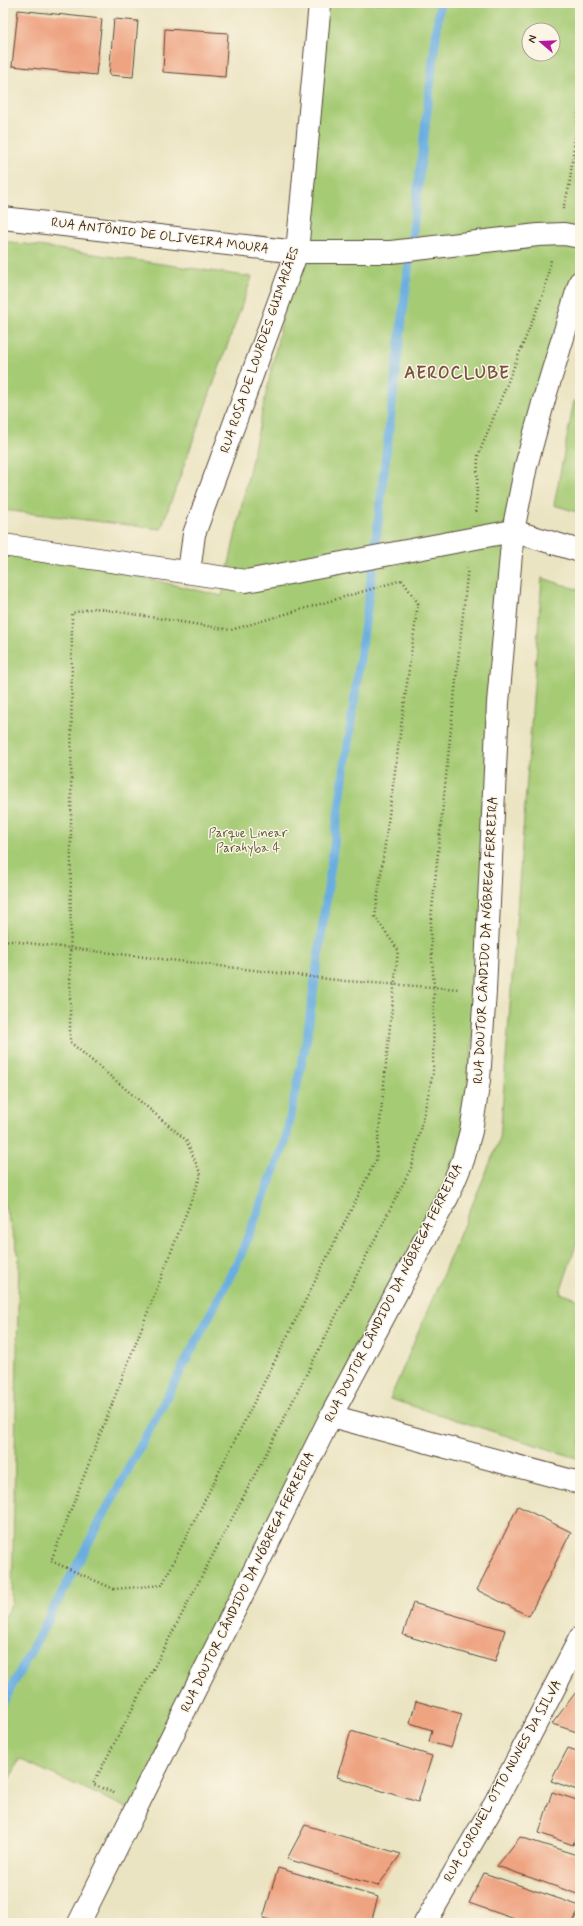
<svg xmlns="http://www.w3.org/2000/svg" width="583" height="1926" viewBox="0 0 583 1926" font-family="Mynerve,sans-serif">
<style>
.green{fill:#a6cb75;stroke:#707a4a;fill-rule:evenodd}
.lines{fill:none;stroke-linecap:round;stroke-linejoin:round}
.stream{stroke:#6aaee0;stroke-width:9}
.building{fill:#eea381}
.minor-casing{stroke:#554637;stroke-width:24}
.path{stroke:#554637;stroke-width:2.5;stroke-dasharray:1 3;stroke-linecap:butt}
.minor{stroke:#fff;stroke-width:22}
.labels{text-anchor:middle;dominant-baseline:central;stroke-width:3;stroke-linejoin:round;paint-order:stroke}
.street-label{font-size:13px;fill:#3b2a1e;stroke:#fcf5e5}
.park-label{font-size:13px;fill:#5b5a38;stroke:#fcf5e5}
.district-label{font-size:17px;font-weight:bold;letter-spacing:1px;fill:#7a5441;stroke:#fcf5e5}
</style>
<rect width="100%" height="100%" fill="#fcf5e5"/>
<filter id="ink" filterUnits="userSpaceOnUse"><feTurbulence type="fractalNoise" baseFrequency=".025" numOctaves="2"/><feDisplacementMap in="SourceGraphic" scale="8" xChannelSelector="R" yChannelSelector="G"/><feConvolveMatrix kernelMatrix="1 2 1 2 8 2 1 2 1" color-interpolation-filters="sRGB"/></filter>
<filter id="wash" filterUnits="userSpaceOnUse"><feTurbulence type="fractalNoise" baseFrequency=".012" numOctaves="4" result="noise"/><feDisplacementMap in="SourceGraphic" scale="16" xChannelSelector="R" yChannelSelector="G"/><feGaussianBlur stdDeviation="0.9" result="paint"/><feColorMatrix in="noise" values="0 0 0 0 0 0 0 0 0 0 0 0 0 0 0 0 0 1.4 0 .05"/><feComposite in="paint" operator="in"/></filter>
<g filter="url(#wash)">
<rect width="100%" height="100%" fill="#ebe4c2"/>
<path class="green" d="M323,3H580V286L513,531L463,1160L134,1811L19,1759L3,1796V1622L12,1602L19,1256L3,1200V545L222,596L297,252ZM529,30H553V54H529Z
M3,241L252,277L161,529L3,510Z
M574,401L580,403V513L554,505Z
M542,578L580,590V1233L560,1293L580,1300V1459L390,1399L500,1139Z"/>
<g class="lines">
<path class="stream" d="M3,1703L177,1378L239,1259L285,1143L307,1037L371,580L440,3"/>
</g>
<g id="blocks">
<path class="building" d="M18,10L102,19L96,75L12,66Z
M114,19L138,21L133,77L109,75Z
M165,29L228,33L225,77L163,72Z
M518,1506L571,1532L529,1616L477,1590Z
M413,1603L505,1630L495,1662L403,1635Z
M576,1692L580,1693V1733L552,1724Z
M416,1701L462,1714L451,1748L429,1742L432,1730L410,1723Z
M351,1731L432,1756L418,1802L337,1777Z
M568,1748L580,1752V1791L551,1781Z
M552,1792L580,1801V1835L577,1833L573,1845L539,1833Z
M305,1825L401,1854L378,1886L287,1859Z
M520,1837L580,1856V1895L497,1866Z
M278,1868L378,1897L371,1923L353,1919L352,1923H280L263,1918Z
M484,1873L580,1906V1909L572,1923H526L469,1903Z"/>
</g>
</g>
<g filter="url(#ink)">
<use href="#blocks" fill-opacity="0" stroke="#554637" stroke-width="1"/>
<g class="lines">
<defs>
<path id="minor" d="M3,218L297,252H391L538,235L564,234L580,237
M3,545L246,581L513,531L580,551
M189,572L194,534L297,252L320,3
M331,1416L580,1483
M79,1923L331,1416L448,1196L463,1160L471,1131L479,1080L485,991L498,703L513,531L526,466L545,396L580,282
M425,1923L496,1801L580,1638"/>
</defs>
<use href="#minor" class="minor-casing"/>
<path class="path" d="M563,209L569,187L580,99
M476,512L478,456L544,292L551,260
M402,580L418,603L375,917L398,950L376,1160L162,1585L114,1589L51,1561L201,1175L186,1140L70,1042L72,613L95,608L231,630Z
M3,940L345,981L460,989
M114,1793L93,1784L272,1442L412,1166L433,1073L434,987L430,929L468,566"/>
<use href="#minor" class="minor"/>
</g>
</g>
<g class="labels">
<g class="street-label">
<text transform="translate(160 236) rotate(7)">RUA ANTÔNIO DE OLIVEIRA MOURA</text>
<text transform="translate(260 350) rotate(-71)">RUA ROSA DE LOURDES GUIMARÃES</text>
<text transform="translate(486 940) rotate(-87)">RUA DOUTOR CÂNDIDO DA NÓBREGA FERREIRA</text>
<text transform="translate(394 1293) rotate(-63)">RUA DOUTOR CÂNDIDO DA NÓBREGA FERREIRA</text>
<text transform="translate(248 1582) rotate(-64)">RUA DOUTOR CÂNDIDO DA NÓBREGA FERREIRA</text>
<text transform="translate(503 1781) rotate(-61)">RUA CORONEL OTTO NUNES DA SILVA</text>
</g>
<g class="park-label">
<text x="248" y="833">Parque Linear<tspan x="248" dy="15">Parahyba 4</tspan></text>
</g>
<g class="district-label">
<text x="457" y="373">AEROCLUBE</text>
</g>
</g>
<rect width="583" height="1926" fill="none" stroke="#fcf5e5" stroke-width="16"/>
<g transform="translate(541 42) rotate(289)"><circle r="19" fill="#fcf5e5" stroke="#afa495"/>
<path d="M0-3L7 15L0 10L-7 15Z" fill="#b5179e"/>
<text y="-6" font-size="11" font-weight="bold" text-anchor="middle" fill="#3b2a1e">N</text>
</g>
</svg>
